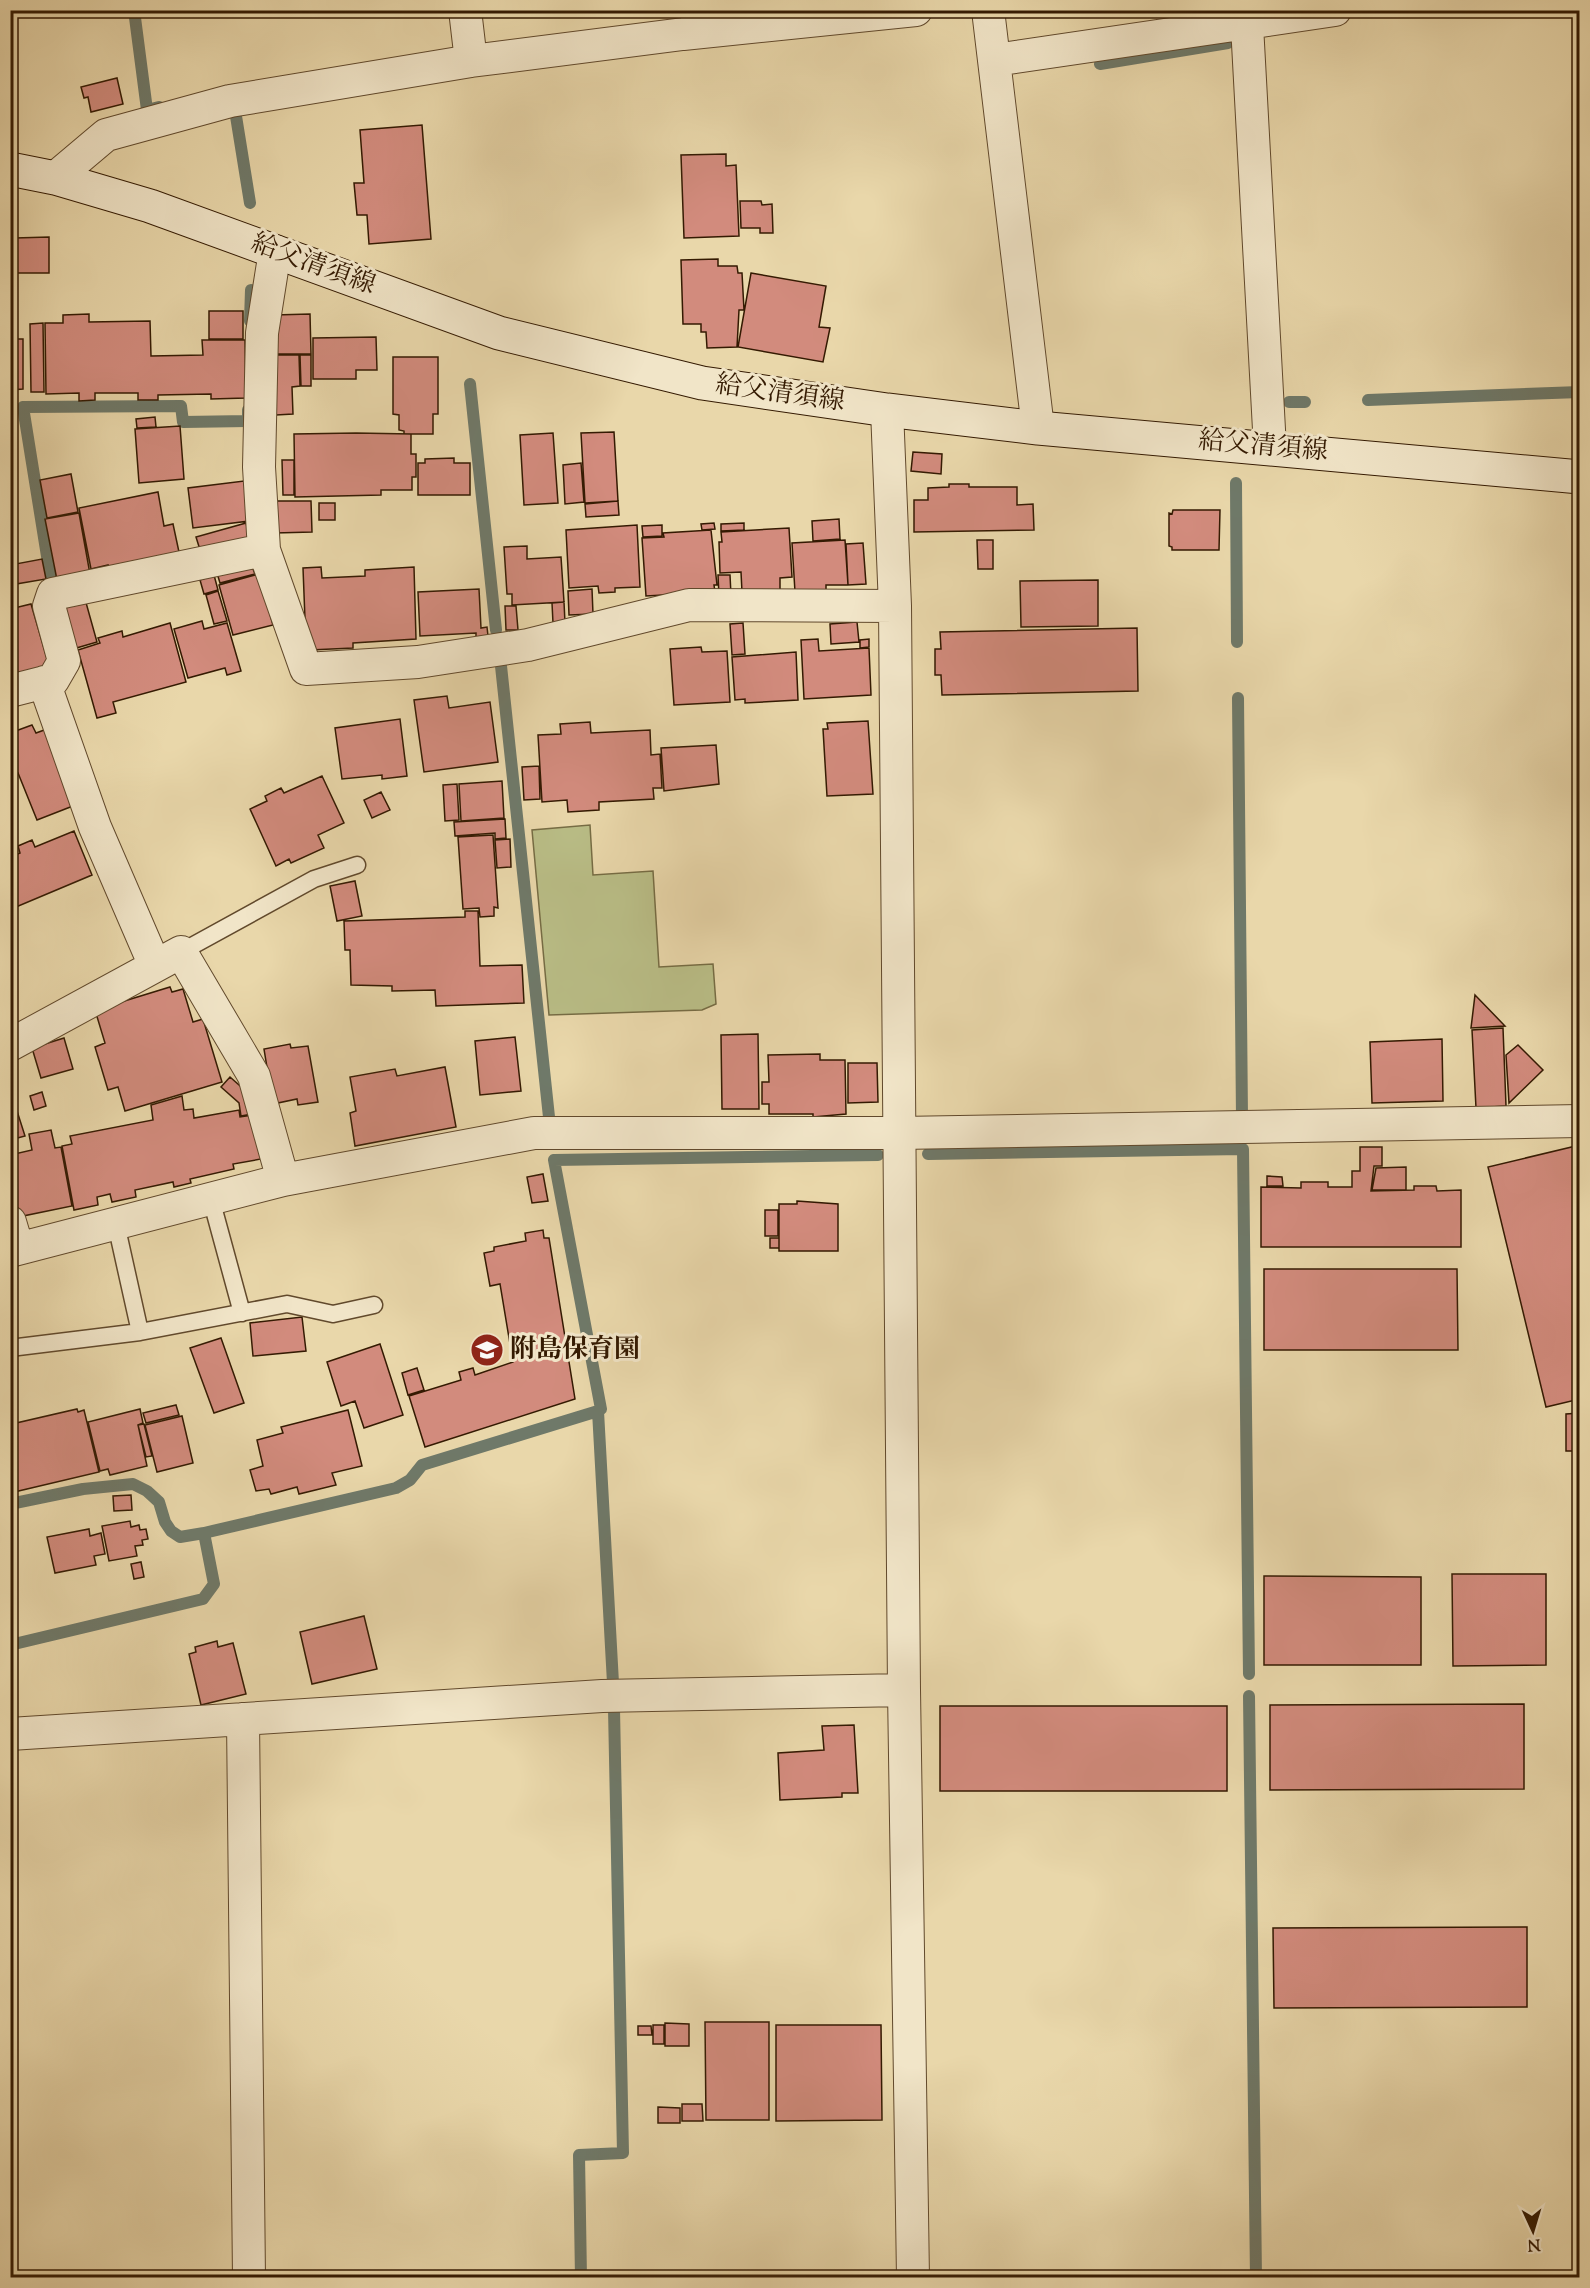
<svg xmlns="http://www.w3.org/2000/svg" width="1590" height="2288" viewBox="0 0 1590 2288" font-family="'Sorts Mill Goudy','Noto Serif JP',serif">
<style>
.green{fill:#b9bd86;stroke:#766c44;stroke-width:1.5}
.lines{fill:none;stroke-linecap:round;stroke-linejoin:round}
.stream{stroke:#6f7969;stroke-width:12}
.building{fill:#d28b7d;stroke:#341a02;stroke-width:1.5}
.service-casing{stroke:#61492c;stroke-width:19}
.minor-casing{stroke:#61492c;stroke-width:34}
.secondary-casing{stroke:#341a02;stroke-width:35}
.service{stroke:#f1e5c8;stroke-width:16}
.minor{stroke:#f1e5c8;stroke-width:32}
.secondary{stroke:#f1e5c8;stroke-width:33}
.labels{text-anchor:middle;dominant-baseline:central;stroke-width:6;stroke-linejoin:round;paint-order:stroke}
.street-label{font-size:26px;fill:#341a02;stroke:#f1e5c8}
.poi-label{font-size:26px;font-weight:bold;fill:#341a02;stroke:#f1e5c8;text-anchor:start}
</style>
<rect width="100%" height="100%" fill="#e9d7aa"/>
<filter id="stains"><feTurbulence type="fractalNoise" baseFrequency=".00333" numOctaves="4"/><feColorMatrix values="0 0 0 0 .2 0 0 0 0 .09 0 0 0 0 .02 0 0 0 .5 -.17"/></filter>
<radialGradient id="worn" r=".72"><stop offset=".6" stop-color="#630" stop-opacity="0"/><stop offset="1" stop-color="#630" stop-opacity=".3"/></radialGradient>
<path class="green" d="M590,825L593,875L653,871L659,967L713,964L716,1004L702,1010L549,1015L532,830Z"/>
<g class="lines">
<path class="stream" d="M134,10L147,110L159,107
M687,24L691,23L690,10
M1100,64L1228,43
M235,110L250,203
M250,321L251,290
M470,384L496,630
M1368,400L1580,392
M1289,402H1305
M1236,483L1237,642
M51,581L23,407L181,406L183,422L248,421V410
M501,666L549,1117
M1238,698L1242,1117
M928,1154L1243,1149L1249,1674
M598,1411L613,1683
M10,1504L83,1489L133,1484L147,1491L159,1502L165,1522L171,1531L180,1537L204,1533L396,1488L410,1480L422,1465L598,1411L601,1409L554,1160L878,1155
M10,1645L203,1599L214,1584L204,1533
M1249,1696L1256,2278
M581,2278L579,2155L623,2153L614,1709"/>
</g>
<path class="building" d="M117,78L123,104L91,112L88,97L84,98L81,87Z
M422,125L431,239L369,244L367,215H357L354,183H364L360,130Z
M726,154V166L736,165L739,236L684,238L681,155Z
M740,201H761L762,205L772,204L773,233H760V228H741Z
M49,237V273H15V238Z
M718,259V266H737L738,273H742L744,310H739L737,347L707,348L706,332H701V324H683L681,260Z
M751,273L826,286L819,327L830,328L823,362L738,347Z
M209,311H243V339H209Z
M89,314V322L150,321L151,356L203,355L202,340H245L246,398L211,399V394L158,395V400H138V393H95V400L79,401V393L46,394L45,323H63V315Z
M310,314L311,354H275L274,315Z
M43,323L44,392H31L30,324Z
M376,337L377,370H356V379H313V338Z
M10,339H23V389L10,390Z
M275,355H299L300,386L292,387L293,414L276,415Z
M300,355H311V386H301Z
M393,357H438V414H433V434H404V431L399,430V415L393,414Z
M155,417L156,427L137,428L136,419Z
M180,426L184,479L139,483L135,429Z
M614,432L618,501L585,503L581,433Z
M356,433L411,434V454H416V477H412V490H381V495L295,497L294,434Z
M553,433L558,503L524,505L520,435Z
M913,452L942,454L941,474L911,471Z
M454,458V463H470V495H418V463H425V459Z
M282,460H294V495H283Z
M581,463L584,502L565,504L563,465Z
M71,474L78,512L47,518L40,480Z
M244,481L249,521L193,528L188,488Z
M949,484H969V487H1017V505L1033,504L1034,530L914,532V500H928V488L949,487Z
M158,492L164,526L173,524L179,552L108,570V565L91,569L79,508Z
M275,501H311L312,532L275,533Z
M618,501L619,515L586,517L585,504Z
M319,503H335V520H319Z
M1173,510H1220L1219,550H1172V547L1169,546V513L1172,514Z
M79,513L90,574L57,580L45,519Z
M839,519L840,539L813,541L812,521Z
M246,523L251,542L201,553L196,537Z
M714,523L715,529L702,530L701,524Z
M744,523V530L721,531V524Z
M637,525L640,587L615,588V592L599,593L598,586L569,588L566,530Z
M662,525V536L643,537L642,526Z
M789,528L792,577L780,578V590L742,592L741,572L720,573L719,542H722L721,532Z
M711,530L717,585H714L715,592L646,596L642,538L664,537L663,533Z
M845,540L848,585H826V590L795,592L792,543Z
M977,540H993V569H978Z
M863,543L866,584L848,585L846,544Z
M527,546V559L561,557L564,602L512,605V594H507L504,547Z
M42,559L46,579L10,585V565Z
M251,564L255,574L220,583L217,573Z
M321,567L322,578L365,576V570L414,567L416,639L353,643V648L310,650L306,645L303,568Z
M259,574L273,625L233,635L219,585Z
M214,575L218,590L204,594L200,580Z
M718,575H730L731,595L719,596Z
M1098,580V626L1021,627L1020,581Z
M479,589L481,628L487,627L488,636L476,637V633L420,636L418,592Z
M592,589L593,614L569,615L568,591Z
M218,591L227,621L214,624L206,595Z
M85,599L97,642L73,649L61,606Z
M564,602L565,623H553L552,603Z
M31,604L49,665L13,675L10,665V609Z
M505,606H516L518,630H506Z
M202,621L204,629L227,623L241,671L227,675L225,668L188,678L174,629Z
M857,622L859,642L831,644L830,624Z
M170,623L186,682L113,702L116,713L97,718L78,650L100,643L98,638L122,631L123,637Z
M743,623L745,654L732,655L730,624Z
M1137,628L1138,691L942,695L941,675H935V649H941L940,632Z
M818,639L819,651L869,648L871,695L804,699L801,640Z
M869,639V647L860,648V640Z
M701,647L702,652L727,651L730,702L674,705L670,649Z
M796,652L798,700L745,703V699L735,700L732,657Z
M447,696L449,708L490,702L498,762L424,772L414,700Z
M400,719L407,776L382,779V775L342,779L335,728Z
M868,721L873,794L827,796L823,729H828L827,723Z
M590,722L591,733L650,730L651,755L660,754L662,788H653L654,799L599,802V810L568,812L567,800L542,802L538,735L561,734L560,724Z
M32,725L36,733L47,729L78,804L37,820L18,773L10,776V733Z
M716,745L719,784L664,791L661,748Z
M539,766L540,799L524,800L522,767Z
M322,776L344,823L318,835L324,848L291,863L289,859L276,866L250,809L267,801L265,796L281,788L284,793Z
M502,781L504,818L461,821L459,784Z
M457,784L459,820L445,821L443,785Z
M381,792L390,810L372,818L364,800Z
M505,819L506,838L495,839V833L455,836L454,822Z
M74,831L92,875L16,907L10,893V857L20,853L18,846L32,840L35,847Z
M493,835L498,908L494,907V916L480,917L479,908L463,909L458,837Z
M510,839L511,867L497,868L495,840Z
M355,881L362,916L337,921L330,886Z
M465,911H478L480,966L522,965L524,1003L436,1006L435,990L392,991V986L351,985L350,950H345L344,921L465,917Z
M10,941L16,960L10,962Z
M170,987L172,992L183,989L193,1022L203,1019L222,1082L125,1111L118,1087L108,1090L95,1047L105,1043L95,1010Z
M1475,995L1505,1026L1471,1028Z
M1503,1028L1506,1106L1476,1108L1472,1030Z
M758,1034L759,1109H722L721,1035Z
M515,1037L521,1091L480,1095L475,1041Z
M64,1038L73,1069L41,1078L32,1048Z
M1442,1039L1443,1101L1372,1103L1370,1042Z
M290,1044L291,1048L308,1046L318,1102L298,1105L297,1099L273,1104L264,1049Z
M1518,1045L1543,1070L1509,1103L1506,1055Z
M820,1054V1060H845L846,1114L813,1117V1114H769V1104H762V1082H769L768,1055Z
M848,1063H877L878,1102L848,1103Z
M445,1067L456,1127L355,1146L350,1113L356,1111L350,1077L395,1069L397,1076Z
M230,1077L248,1093L252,1114L241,1116L239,1103L221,1087Z
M10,1089L25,1136L10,1140Z
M42,1092L46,1106L34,1110L30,1096Z
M182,1096L184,1110L193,1109L194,1118L239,1110L240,1117L253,1115L261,1159L233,1164L234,1169L190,1179L191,1183L174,1187L173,1182L135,1190L136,1197L112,1202L110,1194L97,1197L98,1205L74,1210L62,1146L72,1144L70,1136L153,1120L151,1105Z
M51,1130L55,1148L61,1147L72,1206L18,1217L10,1180V1155L32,1150L29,1134Z
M1580,1145V1399L1546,1407L1488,1167Z
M1360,1147H1382V1166H1374L1371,1191L1414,1190V1186H1436L1437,1191L1461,1190V1247H1261V1187L1301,1188V1182H1328V1187H1352V1171H1360Z
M1406,1167V1190H1372L1376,1168Z
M543,1174L548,1201L532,1203L527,1177Z
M1267,1176L1282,1177L1283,1186H1267Z
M797,1201L838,1204V1251H779V1204H797Z
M765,1210H778V1236H765Z
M543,1230L544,1238H549L575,1399L425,1447L409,1396L461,1380L459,1372L473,1368L475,1375L513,1362L500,1284L490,1286L484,1253L494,1251V1247L526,1241L525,1233Z
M770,1238H779V1248H770Z
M1264,1269H1457L1458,1350H1264Z
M302,1317L306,1351L253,1356L250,1323Z
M221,1338L244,1403L214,1413L190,1348Z
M380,1344L403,1415L364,1428L355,1401L341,1406L327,1362Z
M417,1368L424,1390L408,1395L402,1373Z
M176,1405L179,1415L146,1423L143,1413Z
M77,1409L78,1412L84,1410L99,1472L10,1493V1412L13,1411L16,1423Z
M140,1409L143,1423L138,1425L147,1466L110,1475L108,1469L100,1471L88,1422Z
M348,1410L362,1466L332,1473L336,1485L299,1494L297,1487L271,1494L269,1489L256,1491L250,1470L263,1466L257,1440L283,1433L281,1427Z
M1580,1413V1451H1566V1414Z
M182,1416L193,1463L157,1472L145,1425Z
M144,1424L152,1456L146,1457L138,1425Z
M131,1495L132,1510L114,1511L113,1496Z
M130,1521L131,1527L139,1525L140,1530L146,1529L148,1539L142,1540L143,1545L135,1546L137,1556L109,1561L102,1526Z
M89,1529L90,1536L101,1533L105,1554L94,1556L96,1565L55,1573L47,1537Z
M141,1562L144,1577L134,1579L131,1564Z
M1452,1574H1546V1665L1453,1666Z
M1264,1576L1421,1577V1665H1264Z
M364,1616L377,1669L312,1684L300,1632Z
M217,1641L218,1647L233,1643L246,1694L201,1705L189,1654L196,1652L195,1647Z
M1524,1704V1789L1270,1790V1705Z
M940,1706H1227V1791H940Z
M854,1725L858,1793H842V1797L780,1800L778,1753L824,1750L822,1726Z
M1527,1927V2007L1274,2008L1273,1928Z
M705,2022H769V2120H706Z
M665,2023L689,2024V2046H665Z
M653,2025H664V2044H653Z
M776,2025H881L882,2120L776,2121Z
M638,2026H651L652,2035H638Z
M682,2104H702L703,2121H682Z
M658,2107L680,2108V2123H658Z"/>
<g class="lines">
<defs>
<path id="service" d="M181,952L314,879L357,865
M211,1199L242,1313
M116,1224L140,1332
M10,1348L140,1332L287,1304L333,1314L374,1305"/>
<path id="minor" d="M465,10L471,61
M988,10L1038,428
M1247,25L1270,448
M995,60L1335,10
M55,178L106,135L230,101L471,61L683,34L916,10
M275,251L262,333L259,467L264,550L306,669L418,662L528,645L689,605L895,606
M887,410L895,606L904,1690L913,2278
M44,682L95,827L155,966
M10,691L53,680L64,661L49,606L53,594L264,550
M10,1045L181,952L254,1076L283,1180
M10,1222L18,1249
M10,1251L283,1180L534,1133H900L1580,1121
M243,1719L249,2278
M10,1734L602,1696L904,1690"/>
<path id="secondary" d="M10,169L55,178L150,206L499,333L702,383L887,410L1038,428L1580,477"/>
</defs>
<use href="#service" class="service-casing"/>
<use href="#minor" class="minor-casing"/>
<use href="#secondary" class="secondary-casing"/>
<use href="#service" class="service"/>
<use href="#minor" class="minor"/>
<use href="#secondary" class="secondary"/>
</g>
<defs>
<symbol id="school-disc" viewBox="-11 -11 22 22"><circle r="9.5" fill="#8f2418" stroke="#f1e5c8"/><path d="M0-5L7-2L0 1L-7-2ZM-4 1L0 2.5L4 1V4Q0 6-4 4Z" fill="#fff"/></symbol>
</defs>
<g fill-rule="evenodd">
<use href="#school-disc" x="468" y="1331" width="38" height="38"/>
</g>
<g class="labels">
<g class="street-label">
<text transform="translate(313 265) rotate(20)">給父清須線</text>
<text transform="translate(780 394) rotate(8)">給父清須線</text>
<text transform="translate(1263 447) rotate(5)">給父清須線</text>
</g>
<g class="poi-label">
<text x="510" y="1350">附島保育園</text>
</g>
</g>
<rect width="1590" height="2288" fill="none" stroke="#e9d7aa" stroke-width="36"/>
<rect x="12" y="12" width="1566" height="2264" fill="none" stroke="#341a02" stroke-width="3"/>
<rect x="18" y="18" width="1554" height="2252" fill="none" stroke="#341a02" stroke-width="1.5"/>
<g transform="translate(1533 2231) rotate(176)" stroke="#f1e5c8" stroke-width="4.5" paint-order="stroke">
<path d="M0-4.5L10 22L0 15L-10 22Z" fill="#341a02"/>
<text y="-9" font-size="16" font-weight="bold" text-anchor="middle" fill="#341a02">N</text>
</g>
<rect width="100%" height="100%" filter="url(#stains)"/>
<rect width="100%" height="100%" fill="url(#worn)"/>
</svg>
